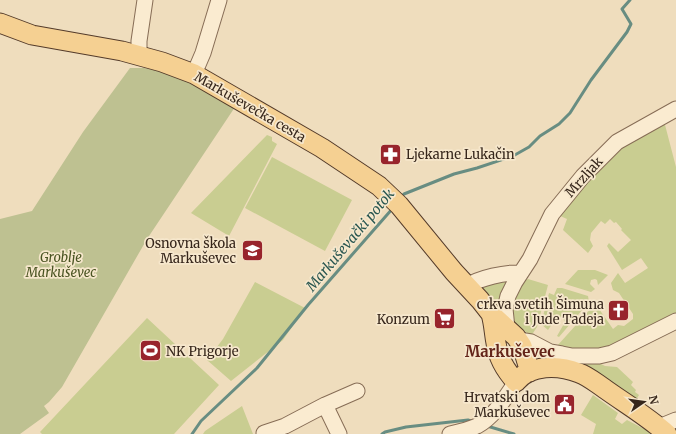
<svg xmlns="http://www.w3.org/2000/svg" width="676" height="434" viewBox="0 0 676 434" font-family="Merriweather,serif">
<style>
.green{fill:#c9cd91}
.cemetery{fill:#bec191}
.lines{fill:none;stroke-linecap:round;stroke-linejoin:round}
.stream{stroke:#688d82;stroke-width:3}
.minor-casing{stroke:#876d56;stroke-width:17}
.major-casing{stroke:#543b2a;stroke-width:21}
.minor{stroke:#faebd0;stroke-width:15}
.major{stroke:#f5d092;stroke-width:19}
.labels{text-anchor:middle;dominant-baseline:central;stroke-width:3.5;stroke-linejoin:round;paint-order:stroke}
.street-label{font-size:13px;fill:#36261b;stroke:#f6e7cc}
.poi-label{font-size:13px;fill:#36261b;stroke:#f6e7cc;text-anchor:end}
.park-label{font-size:13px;font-style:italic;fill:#495321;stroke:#f6e7cc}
.water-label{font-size:14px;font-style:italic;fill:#295650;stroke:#f6e7cc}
.quarter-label{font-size:15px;font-weight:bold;fill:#632419;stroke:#f6e7cc}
</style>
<rect width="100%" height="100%" fill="#efddbd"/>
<path class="green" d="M664,121L676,167V316L620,343L594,352L557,346L594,305L597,306L613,329L618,325L624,326L633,319V314L619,293L613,290L611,283L618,273L625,283L648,268L641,258L622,270L607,246L609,243L618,252L631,240L621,230L622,229L616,222L614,223L610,219L605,224L601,221L591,233L590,240L593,246L588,253L563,230L567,219L558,215L614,151Z
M267,135L272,137V141L277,144L229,236L191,213Z
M272,157L352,200L325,251L245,208Z
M578,270H595L608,275L598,285L597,280L595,279L591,280L590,284L595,289L591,292L565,284Z
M504,279L507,284L500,307L481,286Z
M528,279L548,285L537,327L531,336L512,321C512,317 510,312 510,308C511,298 518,282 528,279Z
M255,282L305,308L283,340L231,381L207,360L223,339Z
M557,288H562L588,296L589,302L559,337L557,336L565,322L562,317L556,318L548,330L541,324L549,293L554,295Z
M147,318L219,385L174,434H42L40,432Z
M582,361L597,362L605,366L617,367L633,382L631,385L636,390L635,392L639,395L636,400L582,365Z
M593,395L618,413L615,419L622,424L627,420L654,434H593L596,424L581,415Z
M242,406L253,434H203L205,431Z"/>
<path class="cemetery" d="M130,68H144L177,75L235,107L147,239L62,387L49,402L44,406L49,413L20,434H0V219L32,211L83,132Z"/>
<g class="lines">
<path class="stream" d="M401,197L404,194L454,174L477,168L513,156L529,147L540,136L559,124L570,113L591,80L627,32L631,24L622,9L630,0
M487,426L514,434
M192,434L201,421L257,368L308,305L393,208
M382,434L385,432L406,427L468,420L474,422"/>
<defs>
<path id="minor" d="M139,55V41L145,0
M194,74L203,53L219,0
M467,286C480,278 505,272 521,273
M507,328L505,309L508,296L515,282L530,259L552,214L583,176L617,142L676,109
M519,340L531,342L550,352L562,354L572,356H599L612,353L676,321
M659,427L676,420
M264,433L285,426L325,405
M339,434L325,405L357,391
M450,434C459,432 468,430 477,426C494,417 505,398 516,382"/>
<path id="major" d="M0,23L32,35L122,51L162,62L194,74L322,148L379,186L399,205L454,272L480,300L491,314L516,337L522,346L530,372
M491,314C494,324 494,333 496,343C498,359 506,371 516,382C530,364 559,365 579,373C588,376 596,383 605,389C626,404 648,417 667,434"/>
</defs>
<use href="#minor" class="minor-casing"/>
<use href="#major" class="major-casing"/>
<use href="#minor" class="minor"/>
<use href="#major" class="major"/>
</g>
<defs>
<symbol id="pharmacy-square" viewBox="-11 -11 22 22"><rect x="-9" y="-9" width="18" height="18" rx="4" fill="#98242c" stroke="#f6e7cc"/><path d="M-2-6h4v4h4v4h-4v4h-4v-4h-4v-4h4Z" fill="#fff"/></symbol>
<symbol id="school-square" viewBox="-11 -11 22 22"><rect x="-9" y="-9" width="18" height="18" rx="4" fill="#98242c" stroke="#f6e7cc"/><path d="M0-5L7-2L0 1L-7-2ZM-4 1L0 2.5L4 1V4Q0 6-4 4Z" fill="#fff"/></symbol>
<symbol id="church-square" viewBox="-11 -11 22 22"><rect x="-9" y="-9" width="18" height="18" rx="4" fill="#98242c" stroke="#f6e7cc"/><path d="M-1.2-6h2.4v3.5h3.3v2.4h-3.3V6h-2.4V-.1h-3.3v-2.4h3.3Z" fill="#fff"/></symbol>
<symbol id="supermarket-square" viewBox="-11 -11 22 22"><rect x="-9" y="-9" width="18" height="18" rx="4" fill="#98242c" stroke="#f6e7cc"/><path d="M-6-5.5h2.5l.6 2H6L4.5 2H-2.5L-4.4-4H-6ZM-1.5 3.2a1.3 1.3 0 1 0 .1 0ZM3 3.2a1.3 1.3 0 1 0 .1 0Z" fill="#fff"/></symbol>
<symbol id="stadium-square" viewBox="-11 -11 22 22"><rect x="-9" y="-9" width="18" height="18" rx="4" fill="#98242c" stroke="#f6e7cc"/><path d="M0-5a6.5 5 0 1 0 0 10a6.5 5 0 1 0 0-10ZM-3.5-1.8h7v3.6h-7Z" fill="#fff"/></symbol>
<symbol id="civic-square" viewBox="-11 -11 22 22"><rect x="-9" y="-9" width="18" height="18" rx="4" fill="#98242c" stroke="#f6e7cc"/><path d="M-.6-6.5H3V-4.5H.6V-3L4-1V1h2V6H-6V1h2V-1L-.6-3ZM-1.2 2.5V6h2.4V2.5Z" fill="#fff"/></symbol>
</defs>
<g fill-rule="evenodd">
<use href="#pharmacy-square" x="378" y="142" width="25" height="25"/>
<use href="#school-square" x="240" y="238" width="25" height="25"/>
<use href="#church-square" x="606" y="298" width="25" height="25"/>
<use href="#supermarket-square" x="432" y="306" width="25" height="25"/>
<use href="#stadium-square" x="138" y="338" width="25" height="25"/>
<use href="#civic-square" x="552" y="392" width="25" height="25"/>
</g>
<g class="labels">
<g class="street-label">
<text transform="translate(250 107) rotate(30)">Markuševečka cesta</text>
<text transform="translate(584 177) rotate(-48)">Mrzljak</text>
</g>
<g class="poi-label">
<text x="406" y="154" text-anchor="start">Ljekarne Lukačin</text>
<text x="236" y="243">Osnovna škola<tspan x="236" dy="15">Markuševec</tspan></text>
<text x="604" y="304">crkva svetih Šimuna<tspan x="604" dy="15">i Jude Tadeja</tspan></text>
<text x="430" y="319">Konzum</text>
<text x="166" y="351" text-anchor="start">NK Prigorje</text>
<text x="550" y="397">Hrvatski dom<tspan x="550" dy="15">Markuševec</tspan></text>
</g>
<g class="park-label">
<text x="61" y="257">Groblje<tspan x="61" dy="15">Markuševec</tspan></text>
</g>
<g class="water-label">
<text transform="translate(350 240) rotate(-50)">Markuševački potok</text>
</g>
<g class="quarter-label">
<text x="510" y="351">Markuševec</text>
</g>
</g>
<g transform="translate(644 402) rotate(77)" stroke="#f6e7cc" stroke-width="3" paint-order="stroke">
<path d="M0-3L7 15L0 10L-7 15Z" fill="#36261b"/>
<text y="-6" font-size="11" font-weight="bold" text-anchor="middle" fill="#36261b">N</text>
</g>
</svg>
